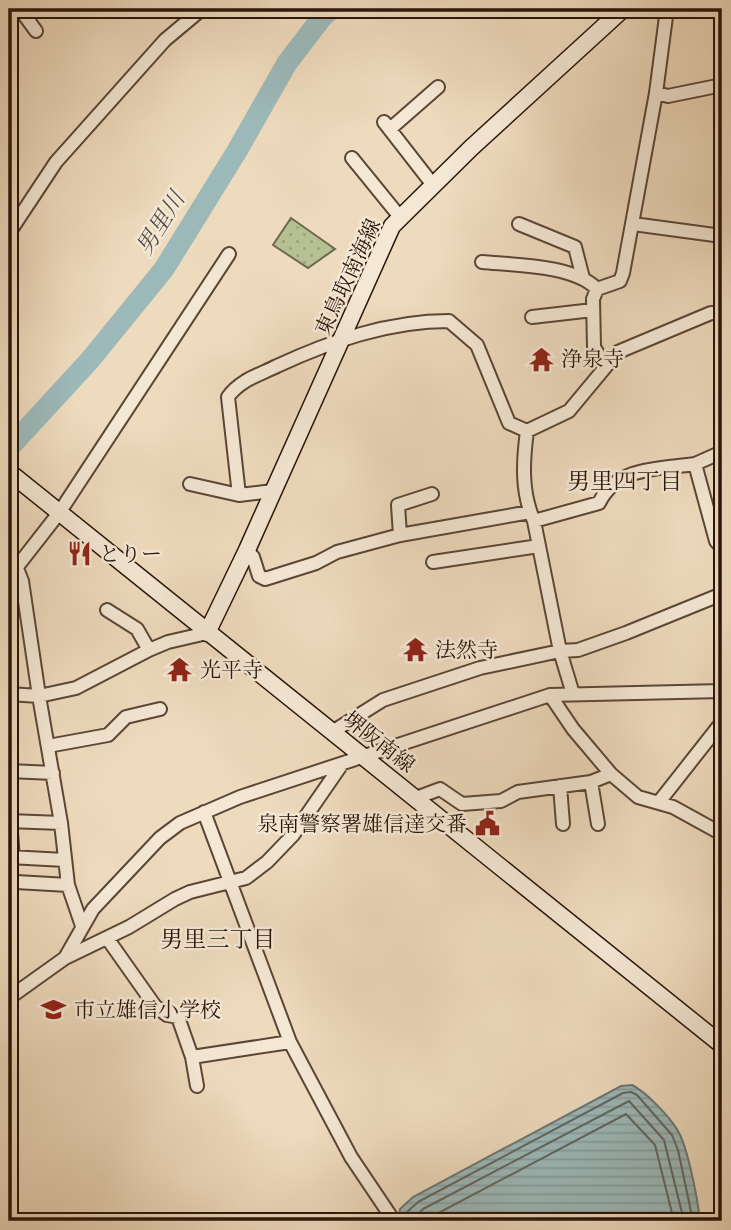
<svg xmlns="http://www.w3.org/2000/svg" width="731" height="1230" viewBox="0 0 731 1230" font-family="'IM FELL Great Primer','Noto Serif JP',serif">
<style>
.park{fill:url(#park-dots);stroke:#6e6a4e;stroke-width:2}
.water{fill:url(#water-rules);stroke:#6e7773;stroke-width:2}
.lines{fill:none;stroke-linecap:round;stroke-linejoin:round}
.shore{stroke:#626761;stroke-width:2}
.river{stroke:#9cb9b9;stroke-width:21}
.street-casing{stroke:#5a4636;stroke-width:16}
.secondary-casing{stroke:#281509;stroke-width:19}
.street{stroke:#f4e7d4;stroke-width:12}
.secondary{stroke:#f4e7d4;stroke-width:16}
.labels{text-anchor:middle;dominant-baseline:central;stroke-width:5;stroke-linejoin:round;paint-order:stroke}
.street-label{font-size:21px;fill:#281509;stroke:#f4e7d4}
.poi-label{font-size:21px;fill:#281509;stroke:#f4e7d4;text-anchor:start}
.water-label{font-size:23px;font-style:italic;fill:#514e47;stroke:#f4e7d4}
.neighbourhood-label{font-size:23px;fill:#281509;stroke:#f4e7d4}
</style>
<defs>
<pattern id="park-dots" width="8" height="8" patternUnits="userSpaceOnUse" patternTransform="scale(1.75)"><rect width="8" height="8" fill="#b5c093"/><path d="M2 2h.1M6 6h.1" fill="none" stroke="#9ca47d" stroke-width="1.8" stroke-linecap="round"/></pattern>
<pattern id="water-rules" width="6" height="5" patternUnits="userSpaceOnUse" patternTransform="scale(1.75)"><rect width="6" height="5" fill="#9cb9b9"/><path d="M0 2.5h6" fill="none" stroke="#869e9e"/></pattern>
</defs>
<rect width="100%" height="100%" fill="#eedabd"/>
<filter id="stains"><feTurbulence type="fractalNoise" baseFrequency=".00286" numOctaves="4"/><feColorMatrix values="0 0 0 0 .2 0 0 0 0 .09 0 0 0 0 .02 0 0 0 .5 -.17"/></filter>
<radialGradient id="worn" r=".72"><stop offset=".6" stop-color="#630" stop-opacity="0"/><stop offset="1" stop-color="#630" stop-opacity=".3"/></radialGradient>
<path class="park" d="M291,218L335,249L308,268L273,245Z"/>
<path class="water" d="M632,1085C646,1092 670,1117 678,1131C688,1148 698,1201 700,1221H402L399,1215L400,1209L413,1197L621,1086Z"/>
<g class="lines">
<path class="shore" d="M407,1221V1212L418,1202L623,1093L631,1092L637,1095L672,1135L678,1150L693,1221
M416,1221L417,1215L423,1209L629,1101L664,1140L684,1221
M427,1221L429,1218L626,1114L655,1145L674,1221"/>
<path class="river" d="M9,448L90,360L164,269L237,151L287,63L323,16L331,9"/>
<defs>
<path id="street" d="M20,9L36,31
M656,93L668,96L722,85
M384,122L433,185
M390,129L438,87
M352,158L400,217
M519,224L575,247L583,278
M633,224L722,236
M9,233L56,162L165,40L202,9
M482,262C514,265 574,265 597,289
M532,317L593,310
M605,366L594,347L593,299L597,289L620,281L623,273L656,93L667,9
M527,431C523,461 521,492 534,521L560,651L573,694
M722,452L695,464L716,541L722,548
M190,484L239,495L273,491
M239,495L228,397C240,380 259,375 277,366C331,341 389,321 449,321L477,345L509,423L527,431L569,411L618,352L711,313H722
M534,521L599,503C617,466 660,469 695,464
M400,535L530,512
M247,550L253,557L259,576L265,579L316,563L337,552L400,535L398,505L432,494
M433,562L539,546
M16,566L22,581L39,696L61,823L68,885L82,926
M9,577L59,513L229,254
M107,610L137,629L149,650
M9,694L39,696L76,688L149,650L168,642L207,633
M550,695L573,729L611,774L638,797L673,807L722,834
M332,732L383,700L480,668L560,651L578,650L626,633L722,594
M48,746L108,735L126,717L160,709
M9,771L53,773
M591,782L598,824
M560,786L563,824
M416,798L440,789L462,804L501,801L518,792L591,782L611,774
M659,802L722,722
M204,812L290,1042L351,1157L394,1221
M9,821L61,823
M10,821L13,858
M9,857L65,860
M16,882L68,885
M107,938L155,1006L167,1015L178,1017L192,1057L197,1086
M65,958L129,927L175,899L190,892L246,878L267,862L293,835L342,764
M9,998L65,958L93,909L160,838L180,823L240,797L550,695L722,691
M192,1057L290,1042"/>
<path id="secondary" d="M9,472L722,1045
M207,633L247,550L392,226L471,148L623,9"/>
</defs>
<use href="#street" class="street-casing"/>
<use href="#secondary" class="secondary-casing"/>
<use href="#street" class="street"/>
<use href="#secondary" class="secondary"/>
</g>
<defs>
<symbol id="temple-bare" viewBox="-9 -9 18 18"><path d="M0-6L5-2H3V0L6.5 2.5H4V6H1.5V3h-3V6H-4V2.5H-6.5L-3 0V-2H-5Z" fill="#8f2418" stroke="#f4e7d4" stroke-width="2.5" paint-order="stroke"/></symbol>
<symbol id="restaurant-bare" viewBox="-9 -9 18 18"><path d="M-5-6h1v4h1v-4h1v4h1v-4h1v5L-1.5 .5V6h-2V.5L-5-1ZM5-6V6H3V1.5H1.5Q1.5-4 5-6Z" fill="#8f2418" stroke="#f4e7d4" stroke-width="2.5" paint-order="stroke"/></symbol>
<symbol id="civic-bare" viewBox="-9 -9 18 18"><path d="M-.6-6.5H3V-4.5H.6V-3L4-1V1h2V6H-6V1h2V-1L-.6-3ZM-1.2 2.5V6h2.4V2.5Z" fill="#8f2418" stroke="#f4e7d4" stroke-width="2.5" paint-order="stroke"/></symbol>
<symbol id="school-bare" viewBox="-9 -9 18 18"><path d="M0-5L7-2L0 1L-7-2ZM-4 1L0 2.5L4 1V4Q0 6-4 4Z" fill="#8f2418" stroke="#f4e7d4" stroke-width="2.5" paint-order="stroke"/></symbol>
</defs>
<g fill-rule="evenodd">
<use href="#temple-bare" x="524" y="342" width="35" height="35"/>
<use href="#restaurant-bare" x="62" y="536" width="35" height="35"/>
<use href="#temple-bare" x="398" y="632" width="35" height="35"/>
<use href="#temple-bare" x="162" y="652" width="35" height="35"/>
<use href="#civic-bare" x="470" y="806" width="35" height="35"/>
<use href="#school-bare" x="36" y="992" width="35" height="35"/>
</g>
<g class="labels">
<g class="street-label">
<text transform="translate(348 277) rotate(-65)">東鳥取南海線</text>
<text transform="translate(379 742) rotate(38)">堺阪南線</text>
</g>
<g class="poi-label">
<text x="561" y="359">浄泉寺</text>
<text x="99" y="554">とりー</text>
<text x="435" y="650">法然寺</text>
<text x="200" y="670">光平寺</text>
<text x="467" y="824" text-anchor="end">泉南警察署雄信達交番</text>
<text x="74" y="1010">市立雄信小学校</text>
</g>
<g class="water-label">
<text transform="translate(160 223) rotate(-58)">男里川</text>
</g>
<g class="neighbourhood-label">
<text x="625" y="481">男里四丁目</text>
<text x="218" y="939">男里三丁目</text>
</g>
</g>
<rect width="731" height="1230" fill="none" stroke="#eedabd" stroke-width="35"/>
<rect x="10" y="10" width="710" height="1209" fill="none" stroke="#281509" stroke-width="3.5"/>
<rect x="18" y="18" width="696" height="1195" fill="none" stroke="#281509" stroke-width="2"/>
<rect width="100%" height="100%" filter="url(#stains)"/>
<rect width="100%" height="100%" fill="url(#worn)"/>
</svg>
